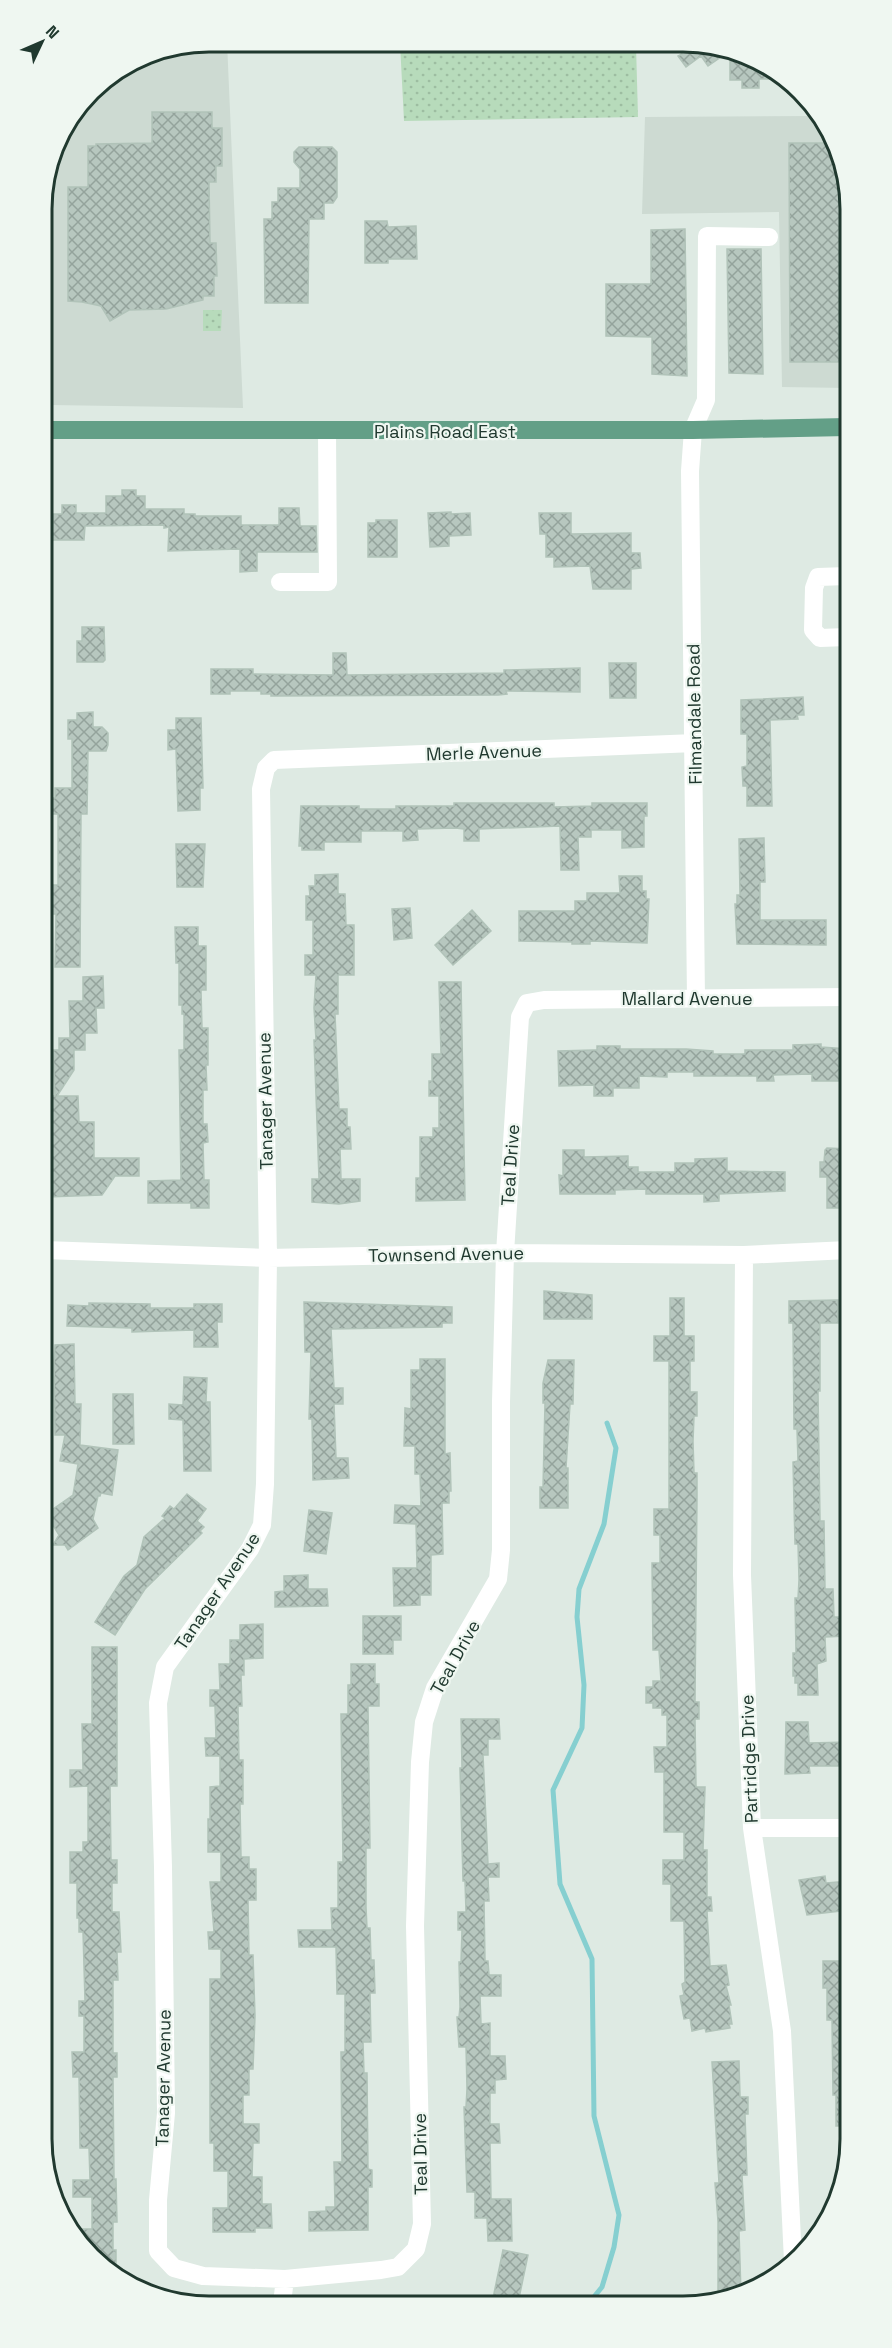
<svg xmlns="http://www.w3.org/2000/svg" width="892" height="2348" viewBox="0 0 892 2348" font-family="'Space Grotesk',sans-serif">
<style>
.built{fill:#cddad2}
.park{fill:url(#park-dots)}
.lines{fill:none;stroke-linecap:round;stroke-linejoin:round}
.stream{stroke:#86cfd0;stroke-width:5}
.building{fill:url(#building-cross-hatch);stroke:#b1c3b9;stroke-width:1.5}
.minor{stroke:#fff;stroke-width:18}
.major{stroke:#639f87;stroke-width:18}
.labels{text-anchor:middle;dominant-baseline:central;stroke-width:4.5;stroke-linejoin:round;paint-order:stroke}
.street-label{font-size:18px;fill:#20392f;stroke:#eff7f1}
.rim{fill:none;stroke:#20392f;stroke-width:3}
</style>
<defs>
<pattern id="park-dots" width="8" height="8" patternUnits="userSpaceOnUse" patternTransform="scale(1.5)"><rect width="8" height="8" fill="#b7dbbb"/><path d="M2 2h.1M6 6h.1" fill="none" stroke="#9dbda1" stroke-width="1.8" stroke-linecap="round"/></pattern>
<pattern id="building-cross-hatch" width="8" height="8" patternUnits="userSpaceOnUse" patternTransform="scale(1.5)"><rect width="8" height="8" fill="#b7c7bf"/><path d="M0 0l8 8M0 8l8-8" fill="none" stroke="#94a39c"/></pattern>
</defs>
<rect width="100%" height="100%" fill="#deeae3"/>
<path class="built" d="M210,42H227L243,408L51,405L49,175L59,135L99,84L146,55Z
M814,116L847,177V388L782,387L779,212L642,214L645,117Z"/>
<path class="park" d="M400,43L636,45L638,117L404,121Z
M203,310H222L221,331H203Z"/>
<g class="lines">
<path class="stream" d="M589,2303L602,2287L614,2247L619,2215L594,2116L592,1959L560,1884L553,1790L582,1728L584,1685L577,1617L579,1589L604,1524L616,1448L607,1423"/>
</g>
<path class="building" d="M675,45H715L728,52L708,66L701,56L686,67L678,56L682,54Z
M730,53L750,64L778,79H759V88H742V80H730Z
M152,112H212V128H222V166H216V182H209L210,243H216L217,276H214V296H203V300L166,309L129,310L110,321L101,306L82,302L68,301V187H88V146H96V144L152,143Z
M789,143H828L844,171V362H790Z
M299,147H332L337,152V197L333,203H324V219H309L308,303H265L264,219H272V202H278V188H300V169L294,162V152Z
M365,221H387L388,227L416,226L417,259H388V263H365Z
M685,229L687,376L652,374V337L606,336V284H651V230Z
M727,249H761L763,374L729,373Z
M122,490H136V496H145V509H184V514H195V516H241V525H279V508H299L300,526H316L317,552H257V571L240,572V549L168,551L169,527L164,528V525L85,526L84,540H52L53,514H62V505H76V513H106V496H122Z
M451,512V514L470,513L471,535L449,536V546L430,547L428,513Z
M539,513H571V534L631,533V553H640L641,568L631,569V589H593L590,566L554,567V557H546V534H540Z
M376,520H397V557H368V523H376Z
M82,627H104L105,660L103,662H77V641H82Z
M333,653H346L347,675L504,673V670L580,668V692L506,691L507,694L498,695L271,696V694H261V691H230V694H211V669H253V674L333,675Z
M609,663H636V698H610Z
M803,697L804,715H797L798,719L770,720L772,806H747V786H743L742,767L747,766V734H741V700Z
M93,712V727H102L108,733V745L106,751H88L87,814H81L80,967H55L56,914H52V885H58V814H50V798H55V788H72V739H68V720H77V713Z
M176,718H201L203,788H200V810L178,811L176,749L168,750V730H176Z
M454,803H554V807L592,806V803H647V816H644V847L622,848V830H591V837H578L579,870H561L560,826L479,829V841H464V829L455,828L417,829L418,840L403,841V831H361V842H324V850H302V846H299L301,806H359V809H396V806H454Z
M764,838L765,882H760V920H826V945L737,944L735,904H737V895H740L739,839Z
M176,844H205L203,887H177Z
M338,874V894H345L346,925H354V975H338V1014H335L339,1109H347V1127H350L351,1149H340L341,1179H360V1201L339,1204L312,1202V1179H319L314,1040H316L314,1008L316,975H305V955H313V920H306V896H310L309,886H315V875Z
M619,876H642V891H646V899H649L647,943L590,941V944H572V942L519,941V911H575V901H587V893H620Z
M410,908L412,938L394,940L392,909Z
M472,910L491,931L453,965L435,945Z
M175,927H198V946H206V990H201L202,1028H208V1065H206L207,1090H203V1124H207L208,1142L203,1143L204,1180H209V1208H191V1203H148V1181L181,1180L179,1050H184V1014H182V1005H179V963H176Z
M103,976L104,1008H96L97,1033H85V1050H74V1070L57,1096H78L79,1122H94V1158H139V1176H115L102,1195L46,1197V1096H55L53,1050H59V1038H70L69,1001H83V977Z
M439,982H461L465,1200L416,1201V1178H420V1137H433V1128H439V1096H429V1081H432V1054H441Z
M821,1044V1047L848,1049V1074H840V1081H812V1074L773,1075L774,1081H757V1076H694V1072H667V1077L639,1076V1088H613V1096H594V1085L559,1086L558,1051L594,1050H597V1046H620V1049H686L713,1051V1054H745V1050H793V1045Z
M827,1148L848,1149V1178H845V1208H827V1177H820V1162H824L825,1150Z
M563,1150H584V1157L628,1156V1167H638V1172H675V1163H695V1159L727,1158V1171L785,1172V1191L719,1194V1201L704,1202V1194H646V1189L615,1190V1194H560L559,1175L563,1176Z
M544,1291L592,1295V1319H544Z
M670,1298H684V1336H694V1361H690V1392H697V1416H694L693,1441L694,1473H697V1497L695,1702H699V1719H695L696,1787H705L703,1850H707V1897H711L712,1911H707L710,1966L726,1965L729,1985L726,1986L731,2005H729L732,2024H729L730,2028L706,2032L705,2028L692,2031L690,2018L684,2019L680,1996L684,1995L682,1984L685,1982L684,1921H671V1884H663V1860H684V1832H664V1772H655L654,1747H667V1715H662V1708H653V1703H646V1687H653V1681H661L659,1650H653L652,1563H660V1535H654V1509H669V1361H654V1336H670Z
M838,1300V1323H820V1391H818L820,1521H824L825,1589H833L834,1617H846V1636L825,1637L826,1661L817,1664L818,1695H798V1683H795V1676H793V1653H796L795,1598H798L799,1580L798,1544H795L793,1462L798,1461L797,1429H794L793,1323H789V1301Z
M304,1302L452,1307V1323H442V1327L331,1329L334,1388H343V1404H334L336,1458H348L349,1478L313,1480L312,1419H309L311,1352H305Z
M89,1303L150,1304V1308H194V1304H222V1322H217L218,1347H194V1330L132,1332V1328L67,1326L68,1305L89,1306Z
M74,1344L75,1404H81L80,1445L118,1450L112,1495L101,1493L100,1496H98L93,1519L98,1528L68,1550L65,1545H53L59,1535L46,1514L73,1495L78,1464L60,1461L65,1435H55L54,1363L55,1345Z
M420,1359H445V1454L450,1453L451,1491H449V1503H442L443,1554L431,1555V1595H420V1605L394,1606L393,1568H417L416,1524L394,1523L395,1505L421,1506L420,1474H415V1446H404L405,1408L411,1409V1370H420Z
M548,1360H574L573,1404H570L566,1468H568V1508H540V1487H543L545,1403H543V1383Z
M184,1377L207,1378L206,1402H210L211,1471H184L183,1420L169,1419V1404L183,1405Z
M113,1394H133L134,1444H113Z
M187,1494L206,1509L197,1521L204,1527L200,1531L202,1533L145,1589L115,1635L95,1622L124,1576L137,1565L144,1537L165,1518L162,1516L170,1506L174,1509Z
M309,1510L332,1513L326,1554L304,1551Z
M308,1575V1589H327L328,1606L275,1607V1592L284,1591V1576Z
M363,1616H401V1640H393V1654H363Z
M263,1624V1658L244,1659V1675H241L242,1706H238L239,1760H243V1804H240L241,1857H249V1869H256V1900H248L249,1955H253L255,2016L253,2069H249V2095H243V2124H259V2143H253L252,2177H262V2204H271L272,2228H255V2232H213V2208H228V2171H214V2143H210V1979H221V1949H209L208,1932H214L210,1882H221V1852H208V1819H210V1787L220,1786V1756H206L205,1738H216L215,1706H210V1690H220L219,1664H230V1640H240V1625Z
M92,1647H117V1786H110L111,1860H117V1883H112V1912H119L121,1952H117L118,1980H113V2053H117V2077H113L114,2179H116L117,2222H113V2250H116V2270L91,2257L82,2240V2229H92V2197H73V2180H90L89,2148H80L79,2077H73L72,2052H84V2016H79V2001H85L83,1932H79V1918H77V1883H70V1852H83V1842H88V1786L70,1787V1770H83L82,1724H92Z
M351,1664H375V1684H379V1706H368L370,1848H366V1907L367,1928H370L371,1960H374L375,1993H370L371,2042H363L364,2073H367L368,2169L372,2170V2187H368V2230L309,2231V2212L326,2211V2207H335L334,2162H342L341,2052H345V1994H337L336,1947H299L298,1930H332L331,1908H338V1862H343L341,1714H348V1685H351Z
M461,1719H499L500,1739H488V1755H483L488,1864L499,1863V1877H488L489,1901H484L485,1961H488L489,1975H501V1996H480L481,2024L490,2023V2056H505L506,2079L495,2080V2093H490V2124H499L500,2143H490L491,2199H511L512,2241H488L487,2218H475V2192H467L464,2107H466L467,2089L466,2047H459L457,2017H459L460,2007L459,1962H461L462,1930H458V1912H466L465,1881H463L460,1768H462Z
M786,1722H808L809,1743L849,1742V1766H809L810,1773L785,1774Z
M825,1876L826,1883L849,1881V1910L807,1915L799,1880Z
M823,1961H849L850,2126H836V2095H833L832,2020H827V1988H823Z
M739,2061L740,2097H748V2114H745L747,2175H742L745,2230L739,2231L741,2293L718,2302V2221L715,2183H719L712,2062Z
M503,2250L528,2255L518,2303H492Z"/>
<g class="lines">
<path class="minor" d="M847,576L818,577L814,588L813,630L820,638L847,637
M280,582H328L327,430
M695,743L274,760L266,768L261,789L268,1258L265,1484L262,1525L250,1549L165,1667L158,1703L163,1867L166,2113L158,2200V2251L174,2268L203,2276L285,2279L381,2270L398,2267L416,2249L422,2224L415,1926L420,1762L424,1722L435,1688L498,1579L501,1550V1402L505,1253L520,1017L527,1003L544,1000L848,997
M696,999L690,471L693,430L706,400L707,236L769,237
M44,1250L268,1258L505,1253L744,1255L848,1250
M744,1255L742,1575L752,1828L782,2031L793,2261
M752,1828H849
M282,2303L285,2279"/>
<path class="major" d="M43,430H693L847,427"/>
</g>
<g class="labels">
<g class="street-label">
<text x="445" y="431">Plains Road East</text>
<text transform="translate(694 714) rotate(-91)">Filmandale Road</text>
<text transform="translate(484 752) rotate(-2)">Merle Avenue</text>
<text x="687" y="998">Mallard Avenue</text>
<text transform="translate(265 1101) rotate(-91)">Tanager Avenue</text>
<text transform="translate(510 1165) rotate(-86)">Teal Drive</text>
<text transform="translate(446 1254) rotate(-1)">Townsend Avenue</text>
<text transform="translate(217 1591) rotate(-56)">Tanager Avenue</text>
<text transform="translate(455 1657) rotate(-61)">Teal Drive</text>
<text transform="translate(749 1759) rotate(-92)">Partridge Drive</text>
<text transform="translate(163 2078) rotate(-89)">Tanager Avenue</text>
<text transform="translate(420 2154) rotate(-91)">Teal Drive</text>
</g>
</g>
<path d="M0 0H892V2348H0ZM209 52H683A157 157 0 0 1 840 209V2139A157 157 0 0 1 683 2296H209A157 157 0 0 1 52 2139V209A157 157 0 0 1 209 52Z" fill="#eff7f1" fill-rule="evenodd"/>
<path class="rim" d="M209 52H683A157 157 0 0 1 840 209V2139A157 157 0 0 1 683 2296H209A157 157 0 0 1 52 2139V209A157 157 0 0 1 209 52Z"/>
<g transform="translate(42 42) rotate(46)" stroke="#eff7f1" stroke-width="4.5" paint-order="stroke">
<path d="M0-4.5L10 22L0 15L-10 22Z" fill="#20392f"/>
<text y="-9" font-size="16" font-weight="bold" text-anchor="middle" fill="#20392f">N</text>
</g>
</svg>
